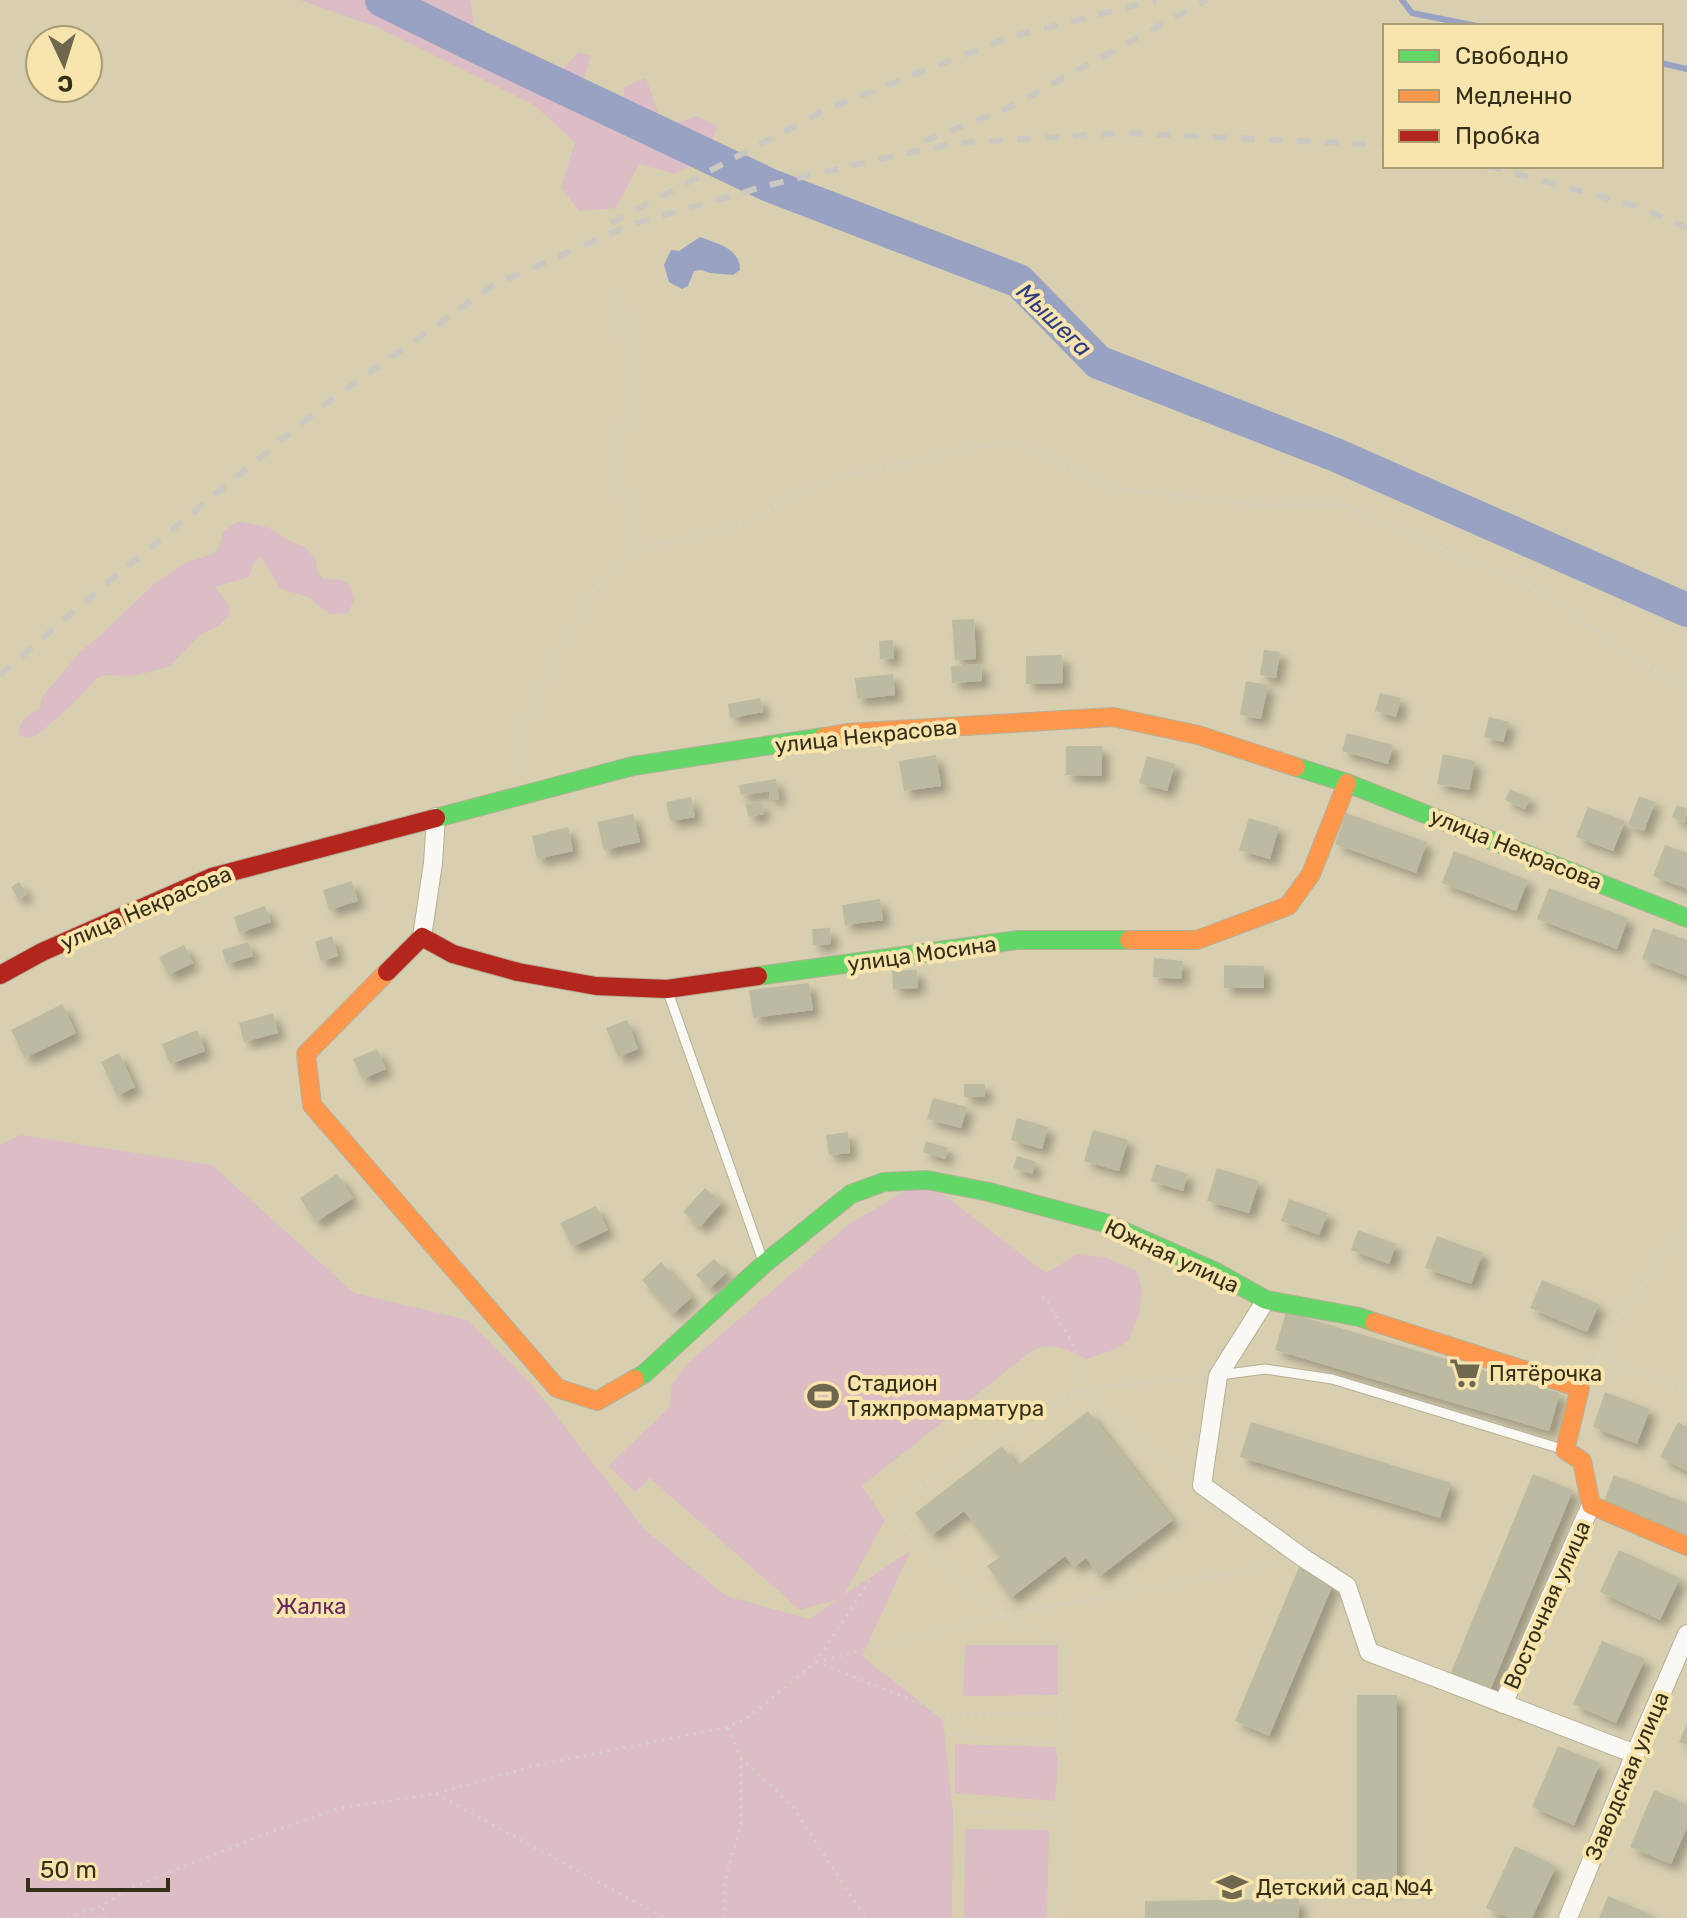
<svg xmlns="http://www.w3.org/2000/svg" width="1687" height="1918" viewBox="0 0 1687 1918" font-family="Rubik,sans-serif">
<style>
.green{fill:#dcbcc5}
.water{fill:#99a2c3}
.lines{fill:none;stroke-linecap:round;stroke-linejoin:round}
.stream{stroke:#99a2c3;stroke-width:6}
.river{stroke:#99a2c3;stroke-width:34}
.building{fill:#bcbaa1;filter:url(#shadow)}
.lane-casing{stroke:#b6af97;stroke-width:11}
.street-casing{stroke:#b6af97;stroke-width:20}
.fast-casing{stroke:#b6af97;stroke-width:20}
.slow-casing{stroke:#b6af97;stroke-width:20}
.jam-casing{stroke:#b6af97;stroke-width:20}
.path{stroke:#d5d1c7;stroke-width:3;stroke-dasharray:2 6;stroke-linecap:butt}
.lane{stroke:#f9f8f3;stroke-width:9}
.street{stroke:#f9f8f3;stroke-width:18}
.fast{stroke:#63d668;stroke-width:18}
.slow{stroke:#ff974d;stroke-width:18}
.jam{stroke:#b3261e;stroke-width:18}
.rail{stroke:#cac8bf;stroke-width:6;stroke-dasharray:14 14;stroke-linecap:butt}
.labels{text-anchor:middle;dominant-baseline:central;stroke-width:8;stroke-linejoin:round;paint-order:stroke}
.street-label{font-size:22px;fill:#362f18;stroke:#f7e5ad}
.poi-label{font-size:22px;fill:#362f18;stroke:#f7e5ad;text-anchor:start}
.park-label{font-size:22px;fill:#692561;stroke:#f7e5ad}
.water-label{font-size:24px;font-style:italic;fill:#2f3a84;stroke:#f7e5ad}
</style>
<defs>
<filter id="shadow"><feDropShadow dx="7" dy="7" stdDeviation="4" flood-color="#0004"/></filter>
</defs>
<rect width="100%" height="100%" fill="#d8cfb1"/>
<path class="green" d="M300,0H470L476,35L491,51L554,77L579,52L591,55L579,96L598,123H622L624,87L646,78L663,127L697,116L717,126L706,158L675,174L639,164L616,208L579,211L561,188L575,142L534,105L377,27Z
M239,521L269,528L290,541L305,547L316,559L318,574L324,579L341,580L349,584L355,598L348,613L330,614L308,597L281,589L261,557L254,562L249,577L215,587L230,606L229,616L217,627L202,633L170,666L134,676L105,675L97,678L72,705L36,736L28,738L18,735C19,722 26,714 39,710L43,696L79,653L101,635L154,584L185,563L211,555L218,549L224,531Z
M21,1135L212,1165L354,1293L468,1320L534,1387L645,1530L726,1596L809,1619L839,1599L800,1610L650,1478L635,1492L608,1466L669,1408L672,1384L687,1364L848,1225L910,1188L937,1190L1046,1273L1078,1254L1107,1258L1137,1271L1142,1290L1139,1314L1128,1341L1114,1350L1086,1359C1063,1348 1052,1340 1029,1353L862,1486L885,1520L844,1595L911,1550L862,1656L943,1720L953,1811L952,1918H0V1145Z
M965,1645H1058V1695L963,1696Z
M955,1744L1055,1747L1058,1760L1055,1801L955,1793Z
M965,1829L1049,1830L1047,1918H964Z"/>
<path class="water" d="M700,237C718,244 740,248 740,270L733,275L710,273L701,270L694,271L688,286L682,289L669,282L664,265L671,250L679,251Z"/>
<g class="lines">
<path class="stream" d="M1402,0L1412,13L1477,26
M1661,63L1687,69"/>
<path class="river" d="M382,0L482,49L769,185L1019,281L1098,362L1336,455L1687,610"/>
</g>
<path class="building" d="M974,619L976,659L955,660L952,620Z
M893,640L894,658L880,659L879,641Z
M1264,650L1280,652L1276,678L1260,675Z
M1062,655L1063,683L1026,684V656Z
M981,664L982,681L952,683L951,666Z
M893,674L895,695L857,699L855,678Z
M1246,681L1268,685L1261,719L1240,715Z
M1380,693L1401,698L1396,717L1375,711Z
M760,698L763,712L730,718L728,704Z
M1489,717L1509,722L1503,742L1484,737Z
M1347,733L1393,745L1388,764L1342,751Z
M1066,746H1102V776L1066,775Z
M1443,754L1475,761L1469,790L1437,784Z
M936,755L941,786L904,791L899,761Z
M1147,756L1175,764L1167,791L1139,783Z
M776,779L779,799L770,800L769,791L741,795L739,785Z
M1510,789L1530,798L1525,809L1505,800Z
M1639,796L1655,802L1644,831L1628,825Z
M691,797L695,817L670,821L666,802Z
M762,802L764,814L748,817L746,804Z
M1677,805L1687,809L1685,823L1672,817Z
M1588,807L1625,821L1613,851L1576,837Z
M1346,813L1427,842L1416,873L1335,844Z
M633,814L640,842L604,850L597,822Z
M1249,818L1279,827L1270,859L1239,850Z
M568,827L573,851L537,859L532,836Z
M1665,845L1687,853V889L1653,876Z
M1454,851L1528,880L1516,911L1442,883Z
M352,881L358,901L329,910L323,890Z
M19,882L27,894L18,899L11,887Z
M1549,888L1628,918L1617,949L1537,919Z
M880,899L883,920L845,925L842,905Z
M265,906L271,922L239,933L234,917Z
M830,928L831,944L813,945L812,929Z
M1653,928L1687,940V976L1642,959Z
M332,936L338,956L321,961L315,942Z
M248,942L253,956L226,964L222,950Z
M184,945L193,963L168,975L159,957Z
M1154,958L1183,961L1181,979L1153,977Z
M1224,965L1264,966V988H1224Z
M917,970L918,988L893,989L892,971Z
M809,983L813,1010L753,1018L749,990Z
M62,1004L76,1033L25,1058L11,1030Z
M273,1013L278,1033L244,1042L239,1023Z
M627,1020L638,1049L618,1057L606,1028Z
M197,1030L205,1051L170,1064L162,1044Z
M377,1049L386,1069L362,1079L353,1059Z
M119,1053L135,1087L117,1096L101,1062Z
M964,1084H985V1097H964Z
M933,1098L967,1107L961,1128L927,1119Z
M1017,1118L1048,1127L1042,1149L1011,1140Z
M1093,1130L1128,1140L1119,1171L1084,1161Z
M848,1132L850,1153L829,1155L826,1135Z
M926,1141L948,1148L945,1159L923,1152Z
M1017,1156L1036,1162L1032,1174L1013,1168Z
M1156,1164L1188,1174L1183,1191L1151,1181Z
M1217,1168L1259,1181L1249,1213L1207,1201Z
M337,1174L353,1198L316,1222L300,1198Z
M705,1188L722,1202L700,1227L683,1212Z
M1289,1199L1328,1213L1319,1235L1281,1221Z
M596,1206L608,1230L572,1247L560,1223Z
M1358,1230L1396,1244L1389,1264L1351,1250Z
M1437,1236L1483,1253L1471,1284L1425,1268Z
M714,1259L727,1272L709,1289L696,1275Z
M661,1262L692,1297L673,1314L642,1280Z
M1542,1280L1599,1304L1587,1332L1530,1308Z
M1286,1312L1560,1393L1549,1431L1275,1350Z
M1605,1392L1650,1409L1637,1444L1593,1427Z
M1088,1411L1173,1520L1100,1576L1086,1558L1074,1567L1065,1556L1011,1598L987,1566L1000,1557L964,1511L932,1535L915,1513L1002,1446L1017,1466Z
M1251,1422L1451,1483L1440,1518L1240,1457Z
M1678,1422L1687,1427V1471L1660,1457Z
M1533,1474L1573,1490L1489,1693L1449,1677Z
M1614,1475L1687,1503V1540L1602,1506Z
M1619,1550L1680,1578L1660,1620L1600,1592Z
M1299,1567L1334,1582L1269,1736L1235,1721Z
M1602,1641L1645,1659L1616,1723L1573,1704Z
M1357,1695H1397V1887H1357Z
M1687,1723V1745L1679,1742Z
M1558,1746L1600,1763L1574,1825L1532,1807Z
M1654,1790L1687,1804V1827L1671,1864L1630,1847Z
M1515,1846L1556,1866L1532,1918H1509L1486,1908Z
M1608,1896L1652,1915L1651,1918H1599Z
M1299,1899V1918H1145V1901Z"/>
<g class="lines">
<defs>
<path id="lane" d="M668,992L763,1261
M1220,1375L1265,1369L1332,1379L1562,1449"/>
<path id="street" d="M422,937L433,863L436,817
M1266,1300L1218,1376L1202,1485L1305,1559L1347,1586L1369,1652L1635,1754
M1503,1704L1591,1505
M1568,1918L1635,1754L1687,1634"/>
<path id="fast" d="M1296,767L1347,783L1687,918
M436,818L633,766L824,737
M758,976L1018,940H1129
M635,1379L644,1374L764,1264L851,1194L884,1182L927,1180L989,1192L1105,1223L1216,1272L1266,1300L1359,1317L1374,1322"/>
<path id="slow" d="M824,737L847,733L1113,717L1198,735L1296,767
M1129,940H1197L1288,906L1311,874L1347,783
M387,972L306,1054L312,1105L557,1388L597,1401L635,1379
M1374,1322L1580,1388L1565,1450L1582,1461L1591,1505L1687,1546"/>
<path id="jam" d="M387,972L422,937L453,954L518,972L596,986L667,989L758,976
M0,975L42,952L212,877L436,818"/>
</defs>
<use href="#lane" class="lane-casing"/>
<use href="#street" class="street-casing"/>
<use href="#fast" class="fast-casing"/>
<use href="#slow" class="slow-casing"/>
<use href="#jam" class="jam-casing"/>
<path class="path" d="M622,294L628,392L620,463L630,550
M514,773L513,758L549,667L592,594L630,550L736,527L833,478L1010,441L1118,489L1257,505L1340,504L1541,591L1615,645L1687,689
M1043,1296L1072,1342L1082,1389L1105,1407L1143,1443L1185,1473
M1597,1356L1687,1391
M1590,1369L1615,1324L1687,1222
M816,1662L1002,1615L1282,1564
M816,1662L947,1714L950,1735L1059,1743
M947,1714L1063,1713
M728,1728L741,1758L793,1807L859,1908L870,1918
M436,1794L665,1918
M962,1811L1058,1817
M68,1918L103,1905L130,1888L268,1833L340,1808L435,1794L533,1766L728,1727L747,1718L816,1662L905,1527
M103,1918V1906
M725,1918V1881L741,1824V1758
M1055,1918L1064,1643L1002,1615L973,1592L905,1527L906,1506L916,1488L1082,1389L1198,1378"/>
<use href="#lane" class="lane"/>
<use href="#street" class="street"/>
<use href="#fast" class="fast"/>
<use href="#slow" class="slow"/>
<use href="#jam" class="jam"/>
<path class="rail" d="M924,141L1006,109L1207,0
M1488,166L1639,207L1687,228
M611,223L827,109L1007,38L1156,0
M0,675L107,583L329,401L494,285L630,225L769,185L875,160L958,143L1124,133L1385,145"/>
</g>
<defs>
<symbol id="supermarket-bare" viewBox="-9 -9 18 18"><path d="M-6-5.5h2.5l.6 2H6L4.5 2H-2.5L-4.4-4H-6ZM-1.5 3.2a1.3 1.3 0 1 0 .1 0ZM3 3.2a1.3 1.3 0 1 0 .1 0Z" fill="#6f674e" stroke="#f7e5ad" stroke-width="2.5" paint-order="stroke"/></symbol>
<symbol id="stadium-bare" viewBox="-9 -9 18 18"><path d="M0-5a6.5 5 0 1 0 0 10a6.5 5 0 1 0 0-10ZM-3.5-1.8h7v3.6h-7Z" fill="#6f674e" stroke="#f7e5ad" stroke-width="2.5" paint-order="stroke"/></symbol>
<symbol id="school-bare" viewBox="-9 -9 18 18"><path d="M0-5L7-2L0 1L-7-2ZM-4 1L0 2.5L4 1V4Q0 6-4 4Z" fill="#6f674e" stroke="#f7e5ad" stroke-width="2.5" paint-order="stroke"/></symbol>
</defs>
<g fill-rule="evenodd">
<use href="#supermarket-bare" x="1443" y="1351" width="44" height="44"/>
<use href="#stadium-bare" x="801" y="1374" width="44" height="44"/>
<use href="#school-bare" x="1210" y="1865" width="44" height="44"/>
</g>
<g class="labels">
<g class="street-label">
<text transform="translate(866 736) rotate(-6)">улица Некрасова</text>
<text transform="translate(1516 849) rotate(22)">улица Некрасова</text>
<text transform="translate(146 908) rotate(-23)">улица Некрасова</text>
<text transform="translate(922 954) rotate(-8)">улица Мосина</text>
<text transform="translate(1172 1256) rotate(25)">Южная улица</text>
<text transform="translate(1547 1605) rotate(-66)">Восточная улица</text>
<text transform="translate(1627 1776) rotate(-67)">Заводская улица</text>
</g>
<g class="poi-label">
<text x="1489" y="1373">Пятёрочка</text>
<text x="847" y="1383">Стадион<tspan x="847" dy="25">Тяжпромарматура</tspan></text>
<text x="1256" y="1887">Детский сад №4</text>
</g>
<g class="park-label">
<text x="311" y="1606">Жалка</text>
</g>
<g class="water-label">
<text transform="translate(1054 320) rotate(44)">Мышега</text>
</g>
</g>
<rect x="1383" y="24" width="280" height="144" fill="#f7e5ad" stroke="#aa9c71" stroke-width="2"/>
<rect x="1399" y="50" width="40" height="12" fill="#63d668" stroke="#aa9c71" stroke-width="2"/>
<text x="1455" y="64" font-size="24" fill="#362f18">Свободно</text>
<rect x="1399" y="90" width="40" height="12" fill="#ff974d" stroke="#aa9c71" stroke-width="2"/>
<text x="1455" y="104" font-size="24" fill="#362f18">Медленно</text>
<rect x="1399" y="130" width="40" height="12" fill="#b3261e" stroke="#aa9c71" stroke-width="2"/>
<text x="1455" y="144" font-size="24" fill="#362f18">Пробка</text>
<g transform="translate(64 64) rotate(176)"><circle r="38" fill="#f7e5ad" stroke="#aa9c71" stroke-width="2"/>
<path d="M0-6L14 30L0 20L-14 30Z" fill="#6f674e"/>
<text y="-12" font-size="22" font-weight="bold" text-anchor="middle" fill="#362f18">С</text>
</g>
<path d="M28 1878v12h140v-12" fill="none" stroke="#362f18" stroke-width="4"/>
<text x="40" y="1878" font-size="24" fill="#362f18" stroke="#f7e5ad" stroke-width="6" paint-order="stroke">50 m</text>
</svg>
